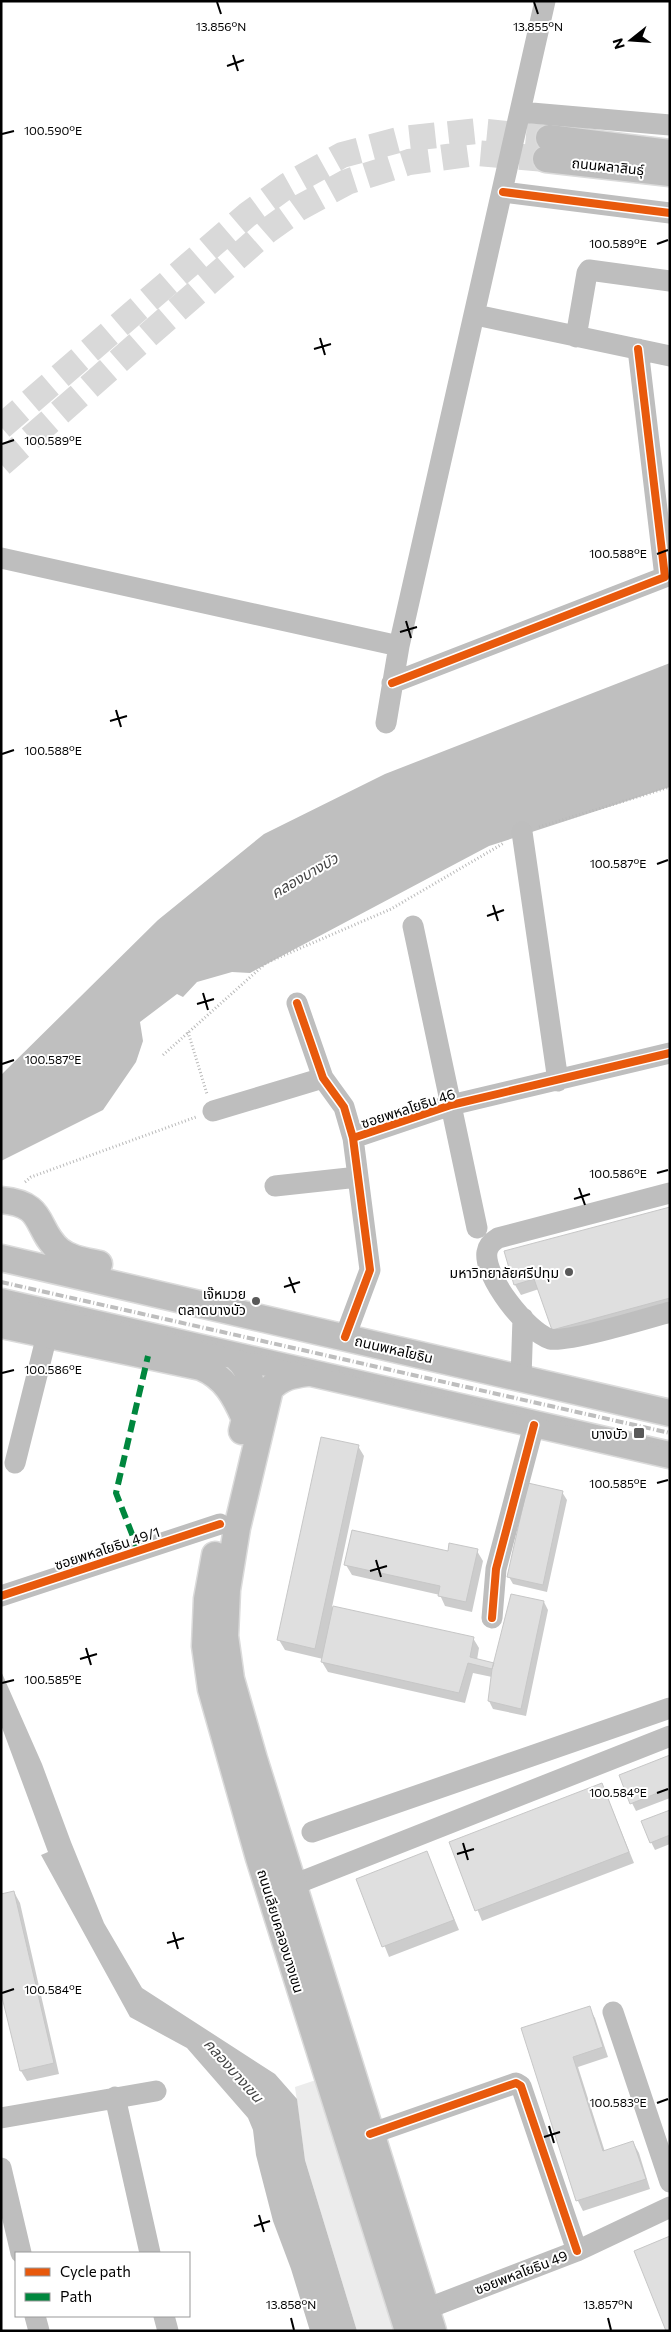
<svg xmlns="http://www.w3.org/2000/svg" width="671" height="2332" viewBox="0 0 671 2332" font-family="Commissioner,'Noto Sans Thai',sans-serif">
<style>
.green{fill:#ececec}
.water{fill:#bfbfbf}
.shadow{fill:#0003}
.building{fill:#dfdfdf;stroke:#c7c7c7}
.lines{fill:none;stroke-linecap:round;stroke-linejoin:round}
.major-tunnel{stroke:#d9d9d9;stroke-width:26;stroke-dasharray:26 13;stroke-linecap:butt}
.major-casing{stroke:#dbdbdb;stroke-width:29}
.path{stroke:#b9b9b9;stroke-width:3;stroke-dasharray:1 2.5;stroke-linecap:butt}
.minor{stroke:#bebebe;stroke-width:21}
.major{stroke:#bebebe;stroke-width:26}
.rail{stroke:#bebebe;stroke-width:4;stroke-dasharray:8 2.5 1 2.5;stroke-linecap:butt}
.quiet{stroke:#00873e;stroke-width:6;stroke-dasharray:12 6;stroke-linecap:butt}
.cycleway-casing{stroke:#fff;stroke-width:11}
.cycleway{stroke:#e8590c;stroke-width:8}
.ticks{fill:none;stroke:#000;stroke-width:2}
.poi-dot{fill:#595959;stroke:#fff;stroke-width:2}
.labels{text-anchor:middle;dominant-baseline:central;stroke-width:4;stroke-linejoin:round;paint-order:stroke}
.street-label{font-size:14px;fill:#000;stroke:#fff}
.poi-label{font-size:14px;fill:#000;stroke:#fff;text-anchor:end}
.water-label{font-size:15px;font-style:italic;fill:#444;stroke:#fff}
.ticks-label{font-size:12px;text-anchor:middle;fill:#000;stroke:#fff;stroke-width:4;stroke-linejoin:round;paint-order:stroke}
</style>
<rect width="100%" height="100%" fill="#fff"/>
<path class="green" d="M316,2080L399,2331H357L305,2160L295,2087Z"/>
<path class="water" d="M670,663V787L489,846L250,973L232,972L197,982L183,997L177,994L140,1022L143,1041L136,1062L103,1110L1,1161V1075L158,920L264,834L385,774Z
M1,1671L42,1764L71,1842L104,1923L142,1988L275,2074L297,2099L305,2160L357,2331H310L291,2269L273,2221L256,2155L253,2130L248,2118L187,2048L130,2017L41,1855L48,1852L1,1725Z"/>
<path class="shadow" d="M670,1208V1310L559,1340L539,1289L521,1295L515,1285L505,1252Z
M358,1446L364,1456L332,1607L473,1638L479,1648L477,1660L494,1666L544,1602L548,1610L526,1716L493,1709L489,1701L492,1677L473,1673L465,1703L328,1672L322,1662L323,1659L285,1650L279,1640Z
M562,1492L567,1500L547,1592L513,1584L509,1577Z
M477,1551L483,1561L472,1612L445,1606L440,1595L352,1575L346,1565Z
M670,1756V1798L636,1811L632,1803Z
M602,1784L634,1863L482,1921L450,1843Z
M670,1811V1844L655,1850L651,1842Z
M427,1853L459,1930L389,1957L358,1880Z
M14,1892L20,1903L59,2074L27,2081L21,2071L1,1987Z
M589,2008L595,2018L608,2057L578,2067L605,2152L633,2142L639,2153L650,2189L583,2211L578,2201L523,2029Z"/>
<path class="building" d="M670,1207V1298L552,1330L534,1279L514,1285L504,1251Z
M321,1437L359,1445L315,1649L277,1640Z
M528,1483L563,1491L543,1585L507,1577Z
M352,1530L448,1551L449,1543L478,1549L466,1602L438,1596L440,1586L344,1565Z
M511,1594L544,1601L521,1709L488,1701L492,1669Z
M333,1606L474,1637L470,1657L494,1663L492,1669L468,1663L459,1693L321,1662Z
M670,1755V1788L630,1804L619,1775Z
M602,1783L629,1852L475,1911L449,1842Z
M670,1810V1835L650,1843L641,1821Z
M427,1851L454,1920L382,1947L356,1879Z
M14,1891L54,2063L20,2071L1,1993V1894Z
M590,2006L603,2047L573,2057L603,2151L633,2141L646,2179L576,2201L521,2028Z
M670,2236V2331H666L634,2251Z"/>
<g class="lines">
<path class="major-tunnel" d="M1,427L247,215L288,185L342,155L402,139L477,131L549,138
M1,464L267,231L299,208L347,182L409,162L476,153L546,159"/>
<defs>
<path id="major" d="M549,138L670,153
M546,159L670,173
M1,1200C47,1204 34,1228 59,1250C70,1259 85,1261 99,1264
M1,1258L670,1413
M1,1302L670,1455
M1,1325L201,1367C225,1377 235,1396 245,1419
M236,1357C261,1378 248,1404 242,1431
M307,1373C292,1375 281,1377 270,1389L237,1528L227,1590L225,1636L231,1679L254,1759L433,2331
M215,1555L207,1599L205,1646L211,1689L259,1858L408,2331"/>
</defs>
<use href="#major" class="major-casing"/>
<path class="path" d="M539,827L670,787
M188,1032L207,1094
M163,1055L266,963L391,909L504,843
M25,1182L31,1177L196,1117"/>
<path class="minor" d="M520,112L670,125
M503,192L670,213
M476,315L670,356
M576,337L587,273L589,270L670,281
M1,558L399,646
M392,683L665,577L638,349
M386,723L399,646L545,1
M522,832L558,1081
M413,926L477,1228
M297,1003L323,1078L344,1107L353,1138L370,1270L345,1337
M213,1111L323,1078
M353,1138L451,1105L670,1053
M275,1186L358,1177
M670,1193L498,1238C493,1241 488,1245 487,1252C483,1276 527,1332 550,1339C566,1343 649,1318 670,1312
M521,1378L523,1318
M15,1463L47,1335
M1,1596L220,1524
M492,1618L496,1569L534,1425
M312,1832L670,1708
M293,1885L670,1736
M613,2012L670,2182
M115,2097L150,2253
M1,2118L156,2091
M370,2134L516,2083L521,2086L577,2251
M1,2168L21,2253
M426,2309L577,2251L670,2207
M35,2316L39,2331
M164,2316L168,2331"/>
<use href="#major" class="major"/>
<path class="rail" d="M1,1282L670,1433
M1,1294L670,1447"/>
<path class="quiet" d="M139,1552L116,1493L148,1356"/>
<defs>
<path id="cycleway" d="M503,192L670,213
M392,683L665,577L638,349
M297,1003L323,1078L344,1107L353,1138L370,1270L345,1337
M353,1138L451,1105L670,1053
M1,1596L220,1524
M492,1618L496,1569L534,1425
M370,2134L516,2083L521,2086L577,2251"/>
</defs>
<use href="#cycleway" class="cycleway-casing"/>
<use href="#cycleway" class="cycleway"/>
</g>
<path class="ticks" d="M217,2L221,14M534,2L538,14M233,55L238,71M227,66L244,60M2,134L14,131M657,244L668,240M320,338L325,355M314,349L331,344M2,444L14,440M657,554L668,550M406,621L411,638M400,632L417,627M116,710L121,727M110,721L127,716M2,754L14,750M657,864L668,860M493,905L498,921M487,916L504,910M203,993L208,1010M197,1004L214,999M2,1064L14,1060M657,1173L668,1170M579,1188L585,1205M574,1199L590,1194M289,1277L295,1293M284,1287L300,1282M2,1373L14,1370M657,1483L668,1480M376,1560L381,1577M370,1571L387,1566M86,1648L91,1665M80,1659L97,1654M2,1683L14,1680M657,1793L668,1789M463,1843L468,1860M457,1854L474,1849M173,1932L178,1949M167,1943L184,1938M2,1993L14,1989M657,2103L668,2099M549,2126L554,2143M544,2137L560,2132M259,2215L264,2232M254,2226L270,2221M291,2318L294,2330M608,2318L611,2330"/>
<g class="poi-dot">
<circle cx="569" cy="1272" r="5"/>
<circle cx="256" cy="1301" r="5"/>
<rect x="633" y="1427" width="12" height="12" rx="2.5"/>
</g>
<g class="labels">
<g class="street-label">
<text transform="translate(608 166) rotate(6)">ถนนผลาสินธุ์</text>
<text transform="translate(408 1108) rotate(-18)">ซอยพหลโยธิน 46</text>
<text transform="translate(394 1349) rotate(13)">ถนนพหลโยธิน</text>
<text transform="translate(107 1548) rotate(-18)">ซอยพหลโยธิน 49/1</text>
<text transform="translate(281 1931) rotate(73)">ถนนเลียบคลองบางเขน</text>
<text transform="translate(521 2272) rotate(-21)">ซอยพหลโยธิน 49</text>
</g>
<g class="poi-label">
<text x="559" y="1272">มหาวิทยาลัยศรีปทุม</text>
<text x="246" y="1293">เจ๊หมวย<tspan x="246" dy="16">ตลาดบางบัว</tspan></text>
<text x="628" y="1433">บางบัว</text>
</g>
<g class="water-label">
<text transform="translate(304 875) rotate(-30)">คลองบางบัว</text>
<text transform="translate(234 2070) rotate(48)">คลองบางเขน</text>
</g>
</g>
<g class="ticks-label">
<text x="221" y="31">13.856°N</text>
<text x="538" y="31">13.855°N</text>
<text x="53" y="135">100.590°E</text>
<text x="618" y="248">100.589°E</text>
<text x="53" y="445">100.589°E</text>
<text x="618" y="558">100.588°E</text>
<text x="53" y="755">100.588°E</text>
<text x="618" y="868">100.587°E</text>
<text x="53" y="1064">100.587°E</text>
<text x="618" y="1178">100.586°E</text>
<text x="53" y="1374">100.586°E</text>
<text x="618" y="1488">100.585°E</text>
<text x="53" y="1684">100.585°E</text>
<text x="618" y="1797">100.584°E</text>
<text x="53" y="1994">100.584°E</text>
<text x="618" y="2107">100.583°E</text>
<text x="291" y="2309">13.858°N</text>
<text x="608" y="2309">13.857°N</text>
</g>
<rect width="671" height="2332" fill="none" stroke="#000000" stroke-width="5"/>
<rect x="15" y="2252" width="175" height="65" fill="#ffffff" stroke="#999999"/>
<rect x="25" y="2268" width="25" height="8" fill="#e8590c" stroke="#999999"/>
<text x="60" y="2277" font-size="15" fill="#000000">Cycle path</text>
<rect x="25" y="2293" width="25" height="8" fill="#00873e" stroke="#999999"/>
<text x="60" y="2302" font-size="15" fill="#000000">Path</text>
<g transform="translate(631 40) rotate(253)" stroke="#ffffff" stroke-width="4" paint-order="stroke">
<path d="M0-4L9 19L0 12L-9 19Z" fill="#000000"/>
<text y="-8" font-size="14" font-weight="bold" text-anchor="middle" fill="#000000">N</text>
</g>
</svg>
